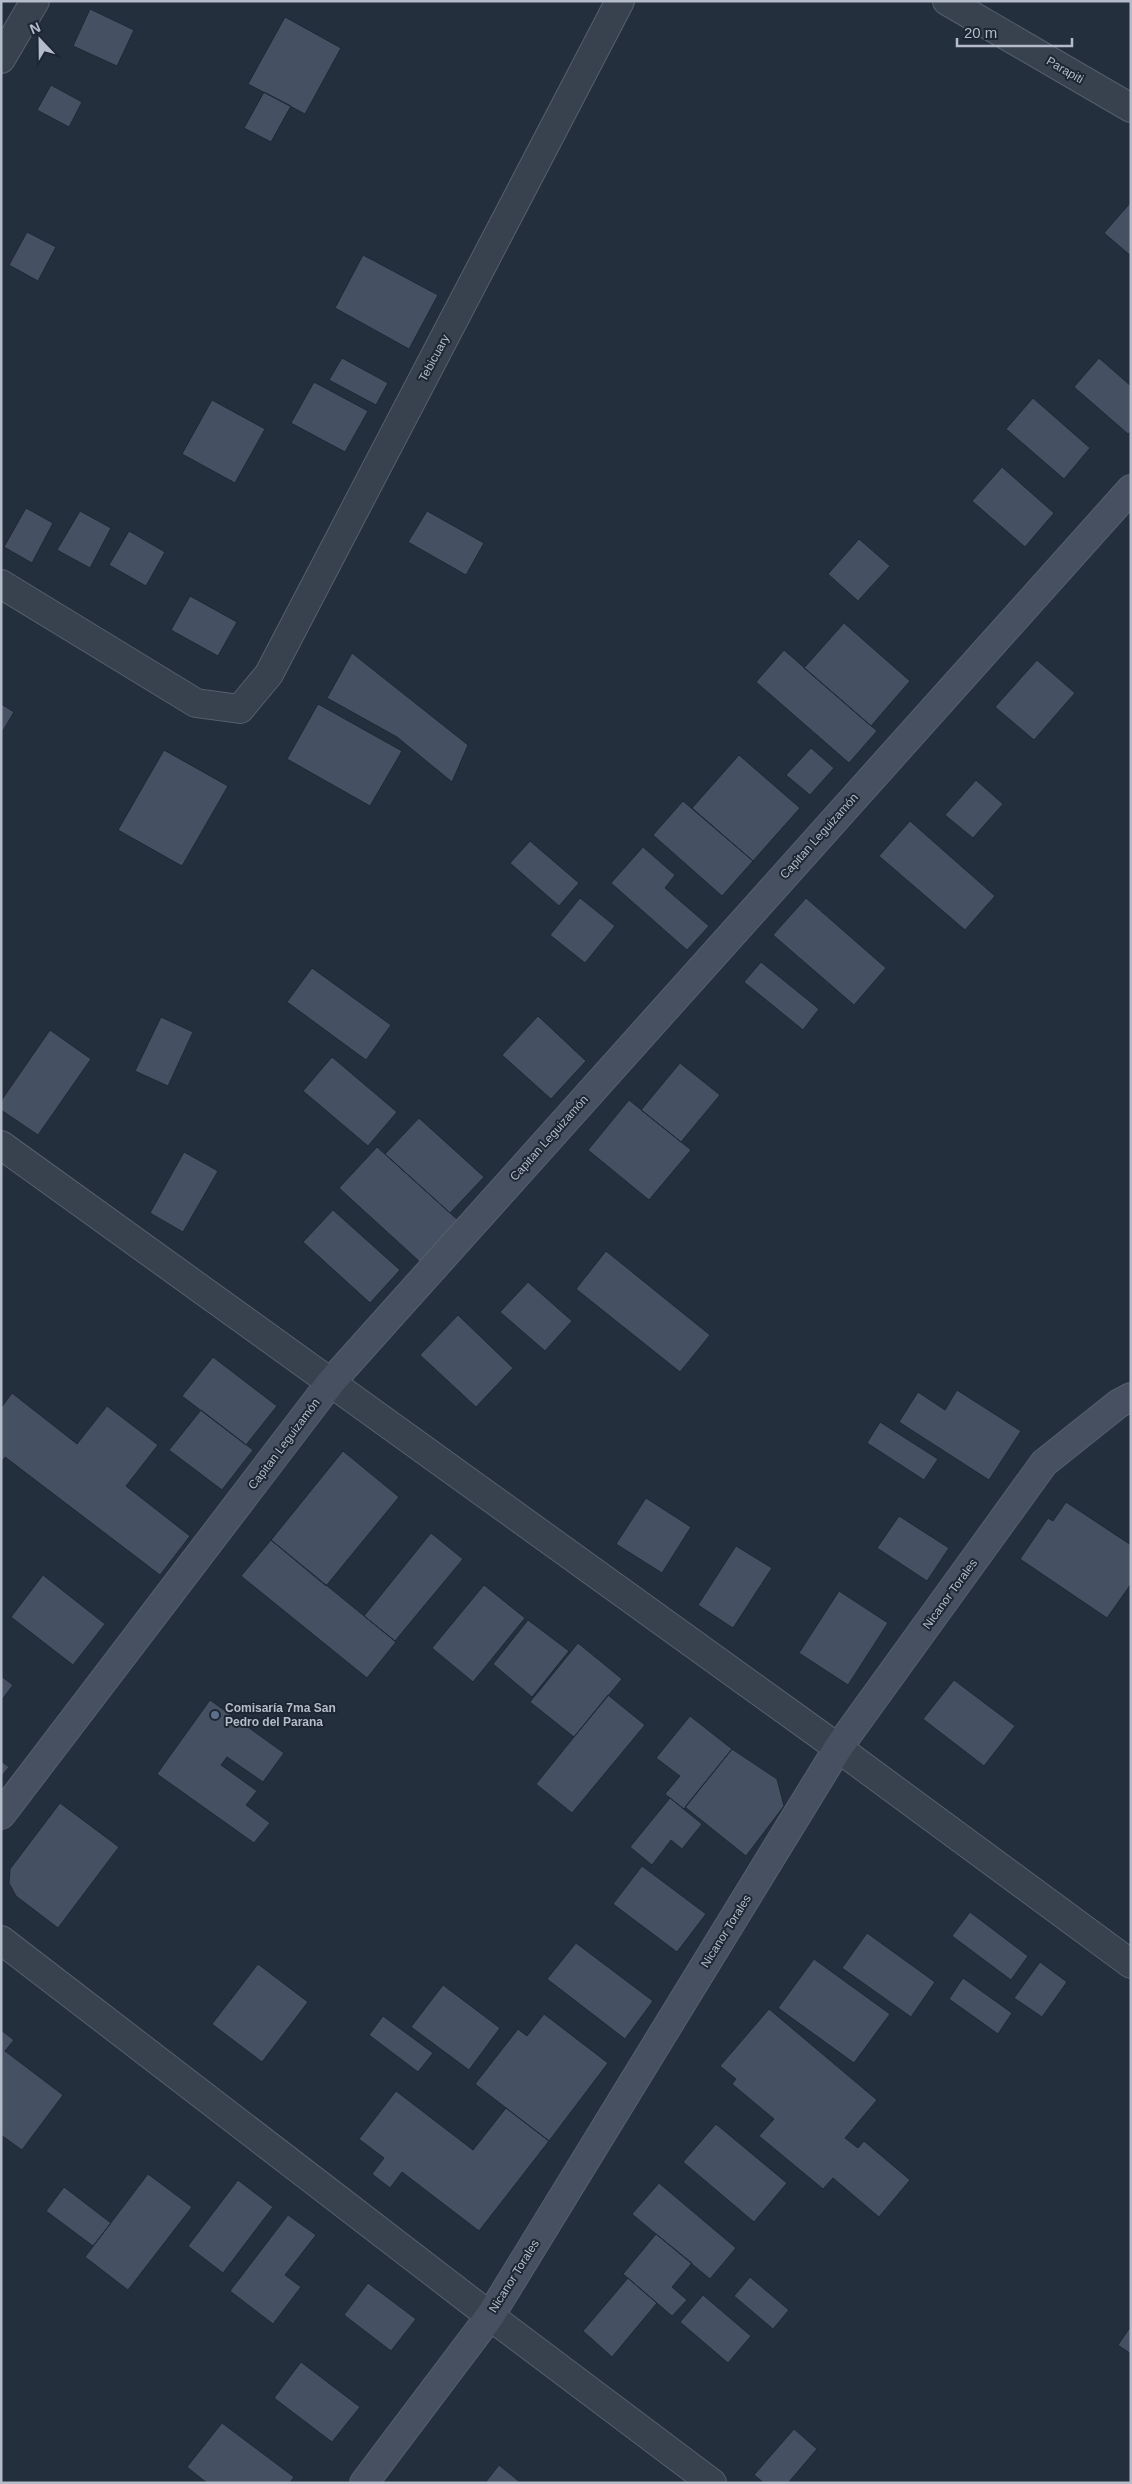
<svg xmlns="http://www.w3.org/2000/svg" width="1132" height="2484" viewBox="0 0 1132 2484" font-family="Helvetica,sans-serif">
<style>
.building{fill:#455162;stroke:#1f2835}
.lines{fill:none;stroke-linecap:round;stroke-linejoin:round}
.street-casing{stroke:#565f6c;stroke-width:30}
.secondary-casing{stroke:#565f6c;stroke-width:30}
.street{stroke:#38414e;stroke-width:28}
.secondary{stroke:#465061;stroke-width:28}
.service-dot{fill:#5c6f8a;stroke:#1d2633;stroke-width:2}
.labels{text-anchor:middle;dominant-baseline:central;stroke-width:4;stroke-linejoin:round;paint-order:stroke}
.street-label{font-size:12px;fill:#b4bcc9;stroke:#1d2633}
.poi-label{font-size:12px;font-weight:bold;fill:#b4bcc9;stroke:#1d2633;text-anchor:start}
</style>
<rect width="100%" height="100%" fill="#242f3e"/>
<path class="building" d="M90,9L134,30L117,66L73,46Z
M285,17L341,48L305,114L248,84Z
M51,85L82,102L69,127L37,110Z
M264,92L291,106L271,142L244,128Z
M1131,202V256L1104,233Z
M27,232L56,247L38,281L9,265Z
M363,255L438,295L409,349L335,308Z
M342,358L388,383L376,405L329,380Z
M1099,358L1131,386V431L1128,434L1074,387Z
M314,382L368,411L345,452L291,423Z
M1033,398L1090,448L1064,479L1006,429Z
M212,400L265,429L235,483L182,454Z
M1002,467L1054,513L1025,547L972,501Z
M26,508L53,523L32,563L4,547Z
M80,511L111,528L90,568L57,550Z
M427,511L484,543L466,575L408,542Z
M129,531L165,552L146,586L109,565Z
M859,539L890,566L858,601L828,574Z
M190,596L237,622L218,656L171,630Z
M844,623L910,681L871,726L804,668Z
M784,650L877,731L849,763L756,682Z
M352,653L468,745L452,782L397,737L327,698Z
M1037,660L1075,693L1034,740L995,707Z
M1,704L14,712L1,734Z
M318,704L402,751L370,806L287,759Z
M811,748L834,768L810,795L786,775Z
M164,750L228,786L182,866L118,830Z
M739,755L800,808L753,861L692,808Z
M976,780L1003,804L973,838L945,815Z
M683,801L753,861L722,896L653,835Z
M910,821L995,896L965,930L879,856Z
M530,841L579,883L559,906L510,863Z
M643,847L675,875L665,888L709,926L687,950L611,883Z
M580,898L615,926L585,963L550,935Z
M806,898L886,968L854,1005L773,935Z
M761,962L819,1009L803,1030L744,982Z
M312,968L391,1025L366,1060L287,1002Z
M538,1016L586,1061L551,1099L502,1055Z
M161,1017L193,1032L168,1086L135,1071Z
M50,1030L91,1059L38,1135L1,1110V1101Z
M332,1057L397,1112L368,1146L303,1091Z
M680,1063L720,1095L681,1142L641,1110Z
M629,1100L691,1150L649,1200L588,1150Z
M419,1118L484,1177L450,1213L385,1154Z
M377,1147L459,1221L420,1262L339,1188Z
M184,1152L218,1171L183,1232L150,1213Z
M333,1210L400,1270L370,1303L303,1242Z
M606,1251L710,1335L680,1372L576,1289Z
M528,1282L572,1321L545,1351L500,1312Z
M458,1315L513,1368L476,1407L420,1355Z
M213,1357L277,1406L246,1445L182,1396Z
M957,1390L1021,1431L989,1480L899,1422L918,1392L945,1410Z
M12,1393L77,1444L107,1406L158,1445L126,1486L190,1536L160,1575L5,1457L1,1463V1408Z
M201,1410L253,1450L222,1490L169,1450Z
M880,1422L938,1459L924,1480L867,1443Z
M343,1451L399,1497L326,1586L271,1540Z
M646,1498L691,1527L662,1573L616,1544Z
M1066,1502L1131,1545V1584L1107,1618L1020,1559L1048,1518L1053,1521Z
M899,1516L949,1548L927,1581L877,1548Z
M431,1533L463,1559L395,1641L364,1616Z
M271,1540L396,1642L367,1678L241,1576Z
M736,1546L772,1568L733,1628L698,1605Z
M43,1575L105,1624L73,1665L11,1617Z
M484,1585L525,1618L473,1682L432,1648Z
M839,1591L888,1623L848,1685L799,1653Z
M528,1620L569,1651L532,1697L493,1664Z
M578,1643L622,1679L574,1737L530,1702Z
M1,1676L13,1685L1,1701Z
M954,1680L1015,1726L984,1766L923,1719Z
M608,1695L645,1725L572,1813L536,1784Z
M210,1700L284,1753L263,1782L227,1757L221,1765L257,1791L246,1805L270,1823L254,1843L157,1774Z
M690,1716L732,1749L684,1809L665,1794L680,1776L656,1758Z
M732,1749L777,1779L784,1806L746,1856L685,1807Z
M1,1761L9,1767L1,1777Z
M670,1798L702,1824L682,1849L671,1840L652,1865L630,1847Z
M60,1803L119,1847L58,1928L16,1896L9,1883L10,1869Z
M642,1866L706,1914L677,1952L613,1904Z
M970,1912L1028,1956L1011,1980L952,1936Z
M867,1933L935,1982L911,2017L842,1968Z
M576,1943L653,2001L625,2039L547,1979Z
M814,1959L890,2014L854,2063L778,2008Z
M1040,1962L1067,1982L1042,2017L1014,1998Z
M258,1964L308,2002L262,2062L212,2024Z
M963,1978L1012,2013L998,2034L949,1999Z
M443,1985L500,2028L469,2070L411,2027Z
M769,2009L877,2100L845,2138L858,2148L864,2141L910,2180L879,2217L833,2178L823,2189L759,2136L774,2119L732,2084L736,2079L720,2066Z
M544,2014L608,2063L549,2141L475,2084L518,2029L527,2036Z
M383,2016L433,2053L418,2072L369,2035Z
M1,2030L14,2040L5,2051L63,2095L22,2150L1,2135Z
M396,2091L473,2150L506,2108L549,2141L479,2231L402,2172L390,2188L372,2174L384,2158L359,2139Z
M716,2124L787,2183L754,2222L683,2162Z
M148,2174L192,2207L128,2290L85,2257Z
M238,2180L273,2207L223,2273L188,2246Z
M659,2183L736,2248L710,2279L632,2214Z
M64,2187L111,2223L93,2246L46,2211Z
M288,2215L316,2235L285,2275L301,2287L273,2324L230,2291Z
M656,2234L692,2263L672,2287L687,2300L672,2316L623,2274Z
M750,2277L789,2310L773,2329L734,2296Z
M628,2278L657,2303L612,2357L583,2331Z
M368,2283L416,2319L391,2351L344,2315Z
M703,2295L751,2336L728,2363L680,2322Z
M1131,2326V2354L1118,2345Z
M301,2362L360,2407L332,2442L274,2398Z
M222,2423L294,2477L290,2483H207L187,2467Z
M794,2429L817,2449L788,2483H764L754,2475Z
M499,2465L521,2483H485Z"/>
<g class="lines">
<defs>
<path id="street" d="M947,1L1131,108
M1,59L35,1
M1,584L196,703L240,709L269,674L620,1
M1,1145L838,1748L1131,1964
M1,1940L490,2316L712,2483"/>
<path id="secondary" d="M1,1815L331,1382L1131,489
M364,2483L490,2316L838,1748L1044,1463L1118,1404L1131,1397"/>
</defs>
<use href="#street" class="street-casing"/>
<use href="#secondary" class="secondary-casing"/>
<use href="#street" class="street"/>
<use href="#secondary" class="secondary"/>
</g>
<circle class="service-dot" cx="215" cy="1715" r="5"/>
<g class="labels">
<g class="street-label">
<text transform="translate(1065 70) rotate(30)">Parapiti</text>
<text transform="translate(434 358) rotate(-62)">Tebicuary</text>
<text transform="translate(819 836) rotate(-48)">Capitan Leguizamón</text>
<text transform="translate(549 1138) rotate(-48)">Capitan Leguizamón</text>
<text transform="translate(284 1444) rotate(-53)">Capitan Leguizamón</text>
<text transform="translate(950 1594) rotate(-54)">Nicanor Torales</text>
<text transform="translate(726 1931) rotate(-58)">Nicanor Torales</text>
<text transform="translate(514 2276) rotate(-58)">Nicanor Torales</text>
</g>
<g class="poi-label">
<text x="225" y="1708">Comisaría 7ma San<tspan x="225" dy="14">Pedro del Parana</tspan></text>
</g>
</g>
<rect width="1132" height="2484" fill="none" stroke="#b4bcc9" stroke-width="5"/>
<g transform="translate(40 40) rotate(338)" stroke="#1d2633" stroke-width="4" paint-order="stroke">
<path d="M0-4L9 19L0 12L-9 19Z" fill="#b4bcc9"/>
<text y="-8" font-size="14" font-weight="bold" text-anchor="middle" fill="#b4bcc9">N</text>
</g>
<path d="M957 38v8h115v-8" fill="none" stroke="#b4bcc9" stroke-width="2.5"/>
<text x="964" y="38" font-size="15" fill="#b4bcc9" stroke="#1d2633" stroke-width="4" paint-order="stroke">20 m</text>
</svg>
